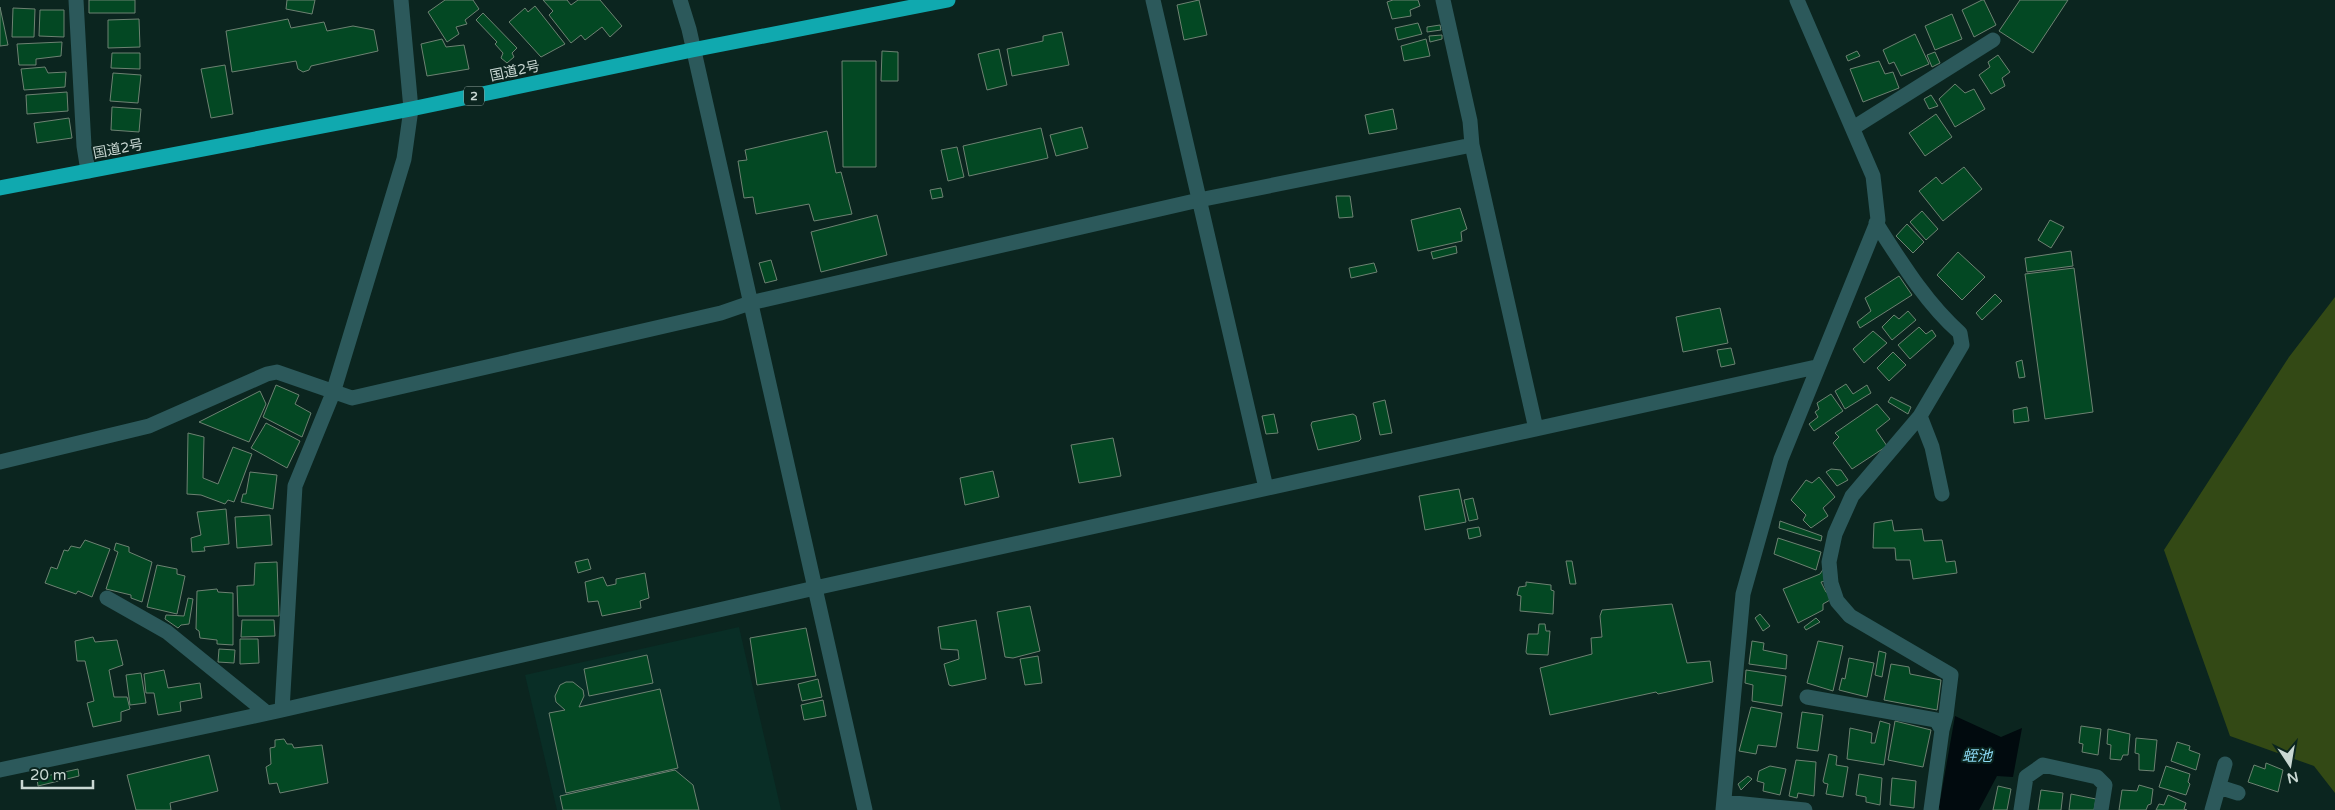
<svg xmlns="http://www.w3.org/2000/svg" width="2335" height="810" viewBox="0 0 2335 810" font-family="'Varela Round','Noto Sans JP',sans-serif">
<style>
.built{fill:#092e26}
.green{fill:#334915}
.water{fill:#010a0e}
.building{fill:#034823;stroke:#6d8272}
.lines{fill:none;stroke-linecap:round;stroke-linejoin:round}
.street{stroke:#2c595b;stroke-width:15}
.highway{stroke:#10a9af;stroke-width:15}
.labels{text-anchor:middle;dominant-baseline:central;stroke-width:4;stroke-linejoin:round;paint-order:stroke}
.shield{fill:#0b251f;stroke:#90a29d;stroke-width:1}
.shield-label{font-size:12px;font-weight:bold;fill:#c9d8d3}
.street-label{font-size:14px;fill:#c9d8d3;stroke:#0b251f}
.water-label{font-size:15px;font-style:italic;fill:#8bd8f3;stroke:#0b251f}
</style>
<rect width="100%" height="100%" fill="#0b251f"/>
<path class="built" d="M739,627L781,810H557L525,675Z"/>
<path class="green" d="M2335,297V793L2314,766L2230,736L2164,550L2289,357Z"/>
<path class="water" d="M1955,716L2001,737L2022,728L2013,777L1997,776L1979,810H1940L1939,807Z"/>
<path class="building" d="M89,0H135V13H89Z
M287,0H315L312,14L286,9Z
M445,0H473L479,9L465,20L467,24L456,27L459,34L447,42L428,12Z
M543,0H567L571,5L578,0H600L622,26L610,37L602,27L585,40L581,35L571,43L549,15L553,11Z
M1199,0L1207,35L1184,40L1177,5Z
M1393,0H1418L1420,6L1410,10L1411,16L1392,19L1387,2Z
M1982,0H1984L1996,25L1974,37L1962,10Z
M2020,0H2068L2033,53L1999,31Z
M535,6L565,44L541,57L509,22L525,8L528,12Z
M0,7L8,45L0,46Z
M13,8L35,9L34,37H12Z
M40,10H64V37L39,36Z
M483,13L517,48L512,53L514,57L507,63L501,58L503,53L495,44L497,42L476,20Z
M1952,14L1962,39L1935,50L1925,26Z
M139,19L140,47L108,48V20Z
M288,19L291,28L324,22L327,31L353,26L374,30L378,51L311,66L309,70L303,72L298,69L296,61L232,72L226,31Z
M1418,23L1422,34L1398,40L1395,28Z
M1440,25L1441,30L1427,32V27Z
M1062,32L1069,65L1012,76L1007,49L1043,41V36Z
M1915,34L1929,64L1901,76L1894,62L1889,64L1883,50Z
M1442,35V39L1430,42L1429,36Z
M442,39L446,47L464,45L469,69L427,76L421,44Z
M1426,39L1430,56L1404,61L1401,46Z
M62,42L61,56L36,59V65H19L17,44Z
M999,49L1007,85L987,90L978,54Z
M882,51L898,52V81H881Z
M1857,51L1860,56L1848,61L1846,56Z
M1935,52L1940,63L1932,67L1927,55Z
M112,53H140V69L111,68Z
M1998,55L2010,72L2002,78L2005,86L1991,94L1979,75L1990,67L1988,62Z
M842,61H876V167H843Z
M1879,61L1885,74L1893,72L1899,88L1863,102L1850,69Z
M225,65L233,114L211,118L201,69Z
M45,67L48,73L66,72L65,87L24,90L21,69Z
M113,73L141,75L138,103L110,101Z
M1955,84L1965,93L1974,89L1985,109L1955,127L1939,99Z
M67,92L68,111L27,114L26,95Z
M1931,95L1938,106L1929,109L1924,99Z
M112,107L141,109L139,132L111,130Z
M1393,109L1397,129L1369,134L1365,115Z
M1936,114L1952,137L1925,156L1909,133Z
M69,118L72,138L37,143L34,123Z
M1082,127L1088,148L1056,156L1050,135Z
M1041,128L1048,158L969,176L963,146Z
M827,131L836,173L841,172L852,214L814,221L809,204L756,214L753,197L744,198L738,161L747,160L745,150Z
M957,147L964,177L948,181L941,150Z
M1964,167L1982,189L1943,221L1919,191L1936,177L1942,184Z
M941,188L943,197L932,199L930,190Z
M1336,196H1350L1353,217L1339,218Z
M1460,208L1467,229L1461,232L1462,241L1418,251L1411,220Z
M1922,211L1938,229L1926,240L1910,222Z
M877,215L887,255L821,272L811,232Z
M2050,220L2064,227L2051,248L2038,240Z
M1907,224L1924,242L1913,253L1896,236Z
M1456,246L1457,253L1433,259L1431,252Z
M2071,251L2073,266L2027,272L2025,258Z
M1958,252L1985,277L1962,300L1937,275Z
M771,260L777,280L765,283L759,263Z
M1374,263L1377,272L1351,278L1349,268Z
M2074,268L2093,412L2045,419L2025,274Z
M1899,276L1912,295L1860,328L1857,322L1871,311L1865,298Z
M1995,294L2002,301L1982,320L1976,313Z
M1720,308L1728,343L1683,352L1676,317Z
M1908,311L1916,320L1892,340L1882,327L1894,315L1899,319Z
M1919,327L1926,334L1932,330L1936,336L1910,359L1898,345Z
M1873,331L1887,343L1864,363L1853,349Z
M1731,348L1735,364L1721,367L1717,350Z
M1893,352L1906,365L1889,381L1877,368Z
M2022,360L2025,377L2019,378L2016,362Z
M1846,384L1853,394L1867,385L1871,393L1845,409L1835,391Z
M276,385L299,395L295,404L311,413L302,437L263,417Z
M260,391L266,404L249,442L199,422Z
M1831,394L1843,411L1814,431L1809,424L1818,417L1815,412L1819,409L1817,403Z
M1891,397L1911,407L1908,414L1888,402Z
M1385,400L1392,433L1380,435L1373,403Z
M1877,404L1890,419L1876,430L1887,446L1852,469L1833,443L1839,437L1835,433Z
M2027,407L2029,421L2014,423L2013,410Z
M1274,414L1278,433L1266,434L1262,416Z
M1353,414L1356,416L1361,439L1359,441L1318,450L1311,425L1312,422Z
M266,423L300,441L287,468L251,448Z
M188,433L204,437L203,478L218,484L233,447L252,454L234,502L228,500L225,504L201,495L187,494Z
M1113,438L1121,476L1079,483L1071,445Z
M1831,469L1841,470L1848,480L1837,486L1826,472Z
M993,471L999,497L965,505L960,478Z
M250,472L277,475L273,509L241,502L243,494H246Z
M1819,477L1835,497L1823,508L1828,516L1811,528L1803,520L1806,515L1791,500L1806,480L1812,483Z
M1459,489L1466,522L1425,530L1419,496Z
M1473,498L1478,519L1469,521L1464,500Z
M226,509L229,544L204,547L205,551L192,552L191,538L201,535L197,512Z
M270,515L272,545L237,548L235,517Z
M1892,520L1894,531L1922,529L1924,541L1942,540L1946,562L1955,561L1957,573L1913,579L1910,560H1896L1895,548H1873L1874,523Z
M1780,521L1822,536L1821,541L1779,528Z
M1479,527L1481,536L1469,539L1467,529Z
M1778,538L1821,552L1816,570L1774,554Z
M85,540L110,549L92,597L78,591L76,594L45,583L51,567L57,569L64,550L68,551L71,546L80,548Z
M116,543L129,547V552L152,562L142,602L131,598V595L106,589L118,552L114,550Z
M588,559L591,569L578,573L575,562Z
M1566,561H1572L1576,584H1570Z
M277,562L279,616H238L237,586L254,585L255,563Z
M157,565L177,569V574L185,576L177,614L147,607Z
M1824,568L1826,581L1821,582L1826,592L1828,593L1830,600L1823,604V610L1798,623L1783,589L1820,574Z
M645,573L649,598L640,601L641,608L602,616L598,601L588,602L585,582L603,577L607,586L616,584V579Z
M1526,582L1551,585V590L1554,591L1553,614L1520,611L1521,596L1517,595L1519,587L1526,586Z
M217,589L218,592L233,593V645L217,644V640L200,638L199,631L196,629L197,591Z
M188,598L193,599L189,624L181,625L178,628L165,619L166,615L184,616Z
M1672,604L1687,663L1710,661L1713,682L1658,694L1656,692L1550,715L1540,668L1592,654L1591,638L1602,637L1600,616L1602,610Z
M1030,606L1040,651L1013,658L1005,657L997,612Z
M1760,614L1770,626L1763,631L1755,618Z
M1816,618L1820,622L1806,630L1804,627Z
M242,620H274L275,636L241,637Z
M976,620L986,679L952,686L949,685L944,664L959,659L958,650L941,649L938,627Z
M1539,624H1545L1546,631H1550L1548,655L1527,654L1526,652L1528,634H1538Z
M806,628L816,676L757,685L750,638Z
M93,637L95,642L117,640L123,665L109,670L114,697H127L130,709L121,712V721L93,727L87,703L94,701L85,661H77L75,641Z
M240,639H258L259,663L240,664Z
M1752,641L1764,643L1763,650L1787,655L1786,669L1749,664Z
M1818,641L1843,646L1833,691L1807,683Z
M219,649L235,650L234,663L218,662Z
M1879,651L1886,653L1882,677L1875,675Z
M647,655L653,683L589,696L584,669Z
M1038,656L1042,683L1025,685L1020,659Z
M1849,658L1874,663L1867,697L1839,690L1842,678L1845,679Z
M1891,664L1909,667L1910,674L1941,680L1937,710L1884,700Z
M164,670L168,688L200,683L202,698L180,702L181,711L158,715L154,693H146L144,674Z
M1746,670L1786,676L1782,706L1752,701L1753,685L1745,683Z
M141,673L146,703L130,705L126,675Z
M818,679L822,697L802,701L798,684Z
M566,682H573L583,690L584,696L579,707L660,689L678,768L566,793L549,713L565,710L556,702L555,696L560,685Z
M823,700L826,716L804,720L801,705Z
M1751,707L1782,713L1776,747L1758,745L1756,754L1739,751Z
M1802,712L1823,715L1818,751L1797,748Z
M1880,721L1890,724L1884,765L1847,759L1850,728L1872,733L1871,743H1875Z
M1895,721L1931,730L1923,767L1888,760Z
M2081,726L2101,729L2098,755L2082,752L2083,744L2079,743Z
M2108,729L2130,734L2128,755H2123L2121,760L2110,759L2111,745L2107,744Z
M2136,738L2157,740L2154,771L2139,770V754L2135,753Z
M284,739L287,744H292L294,748L322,745L328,783L280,793L277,783L269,784L266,767L271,764L270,748L275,747V740Z
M2177,742L2190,746L2189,750L2200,754L2196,770L2171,761Z
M1829,754L1837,756L1836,765L1848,767L1843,797L1826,794L1828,784L1824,783L1823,781Z
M209,755L218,791L170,803L171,810H136L127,775Z
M1796,760L1816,762L1814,796L1798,793L1797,798L1789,796Z
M2266,763L2283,770L2278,792L2248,782L2254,765L2265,769Z
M1770,766L1786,769L1780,795L1763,791L1764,783L1757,781L1759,771Z
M2166,766L2190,774L2188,782L2190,784L2186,795L2159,787Z
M78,769L79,776L38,786L37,778Z
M675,770L693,785L699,810H563L560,796Z
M1859,774L1882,778L1880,805L1866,802V797L1856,795Z
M1748,776L1752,779L1741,790L1738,784Z
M1892,778L1916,781L1914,808L1890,805Z
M2139,785L2153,789L2151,804L2148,805L2146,810H2119L2122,790L2137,791Z
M1998,786L2011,789L2007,810H1993Z
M2041,790L2063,793L2061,810H2038Z
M2071,794L2096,799L2094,810H2069Z
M2168,795L2186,803L2184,809L2187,810H2156L2159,804L2164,805Z"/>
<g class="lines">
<path class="street" d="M76,0L84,146L88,171
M680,0L689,29L865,810
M1153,0L1266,488
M1443,0L1470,121L1472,145L1536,429
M1853,128L1993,40
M1876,223C1901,262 1926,303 1960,333L1962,345L1920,416L1852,496L1835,534L1829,562L1831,583L1837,601L1850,616L1951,675L1946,715L1942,730
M1920,416L1932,447L1942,494
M0,462L149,426L267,374L277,372L352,398L721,313L750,303L1199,200L1472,145
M107,598L167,632L267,713
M1807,697L1936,720L1942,730L1931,810
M282,710L295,486L333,393L404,159L411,109L401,0
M0,770L282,710L815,588L1816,367
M2219,787L2238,793
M1724,802L1805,810
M1723,810L1743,594L1781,459L1878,220L1873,176L1797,0
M2021,810L2026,777L2043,765L2097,777L2105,785L2101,810
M2212,810L2225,764"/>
<path class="highway" d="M0,188L411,109L692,50L948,0"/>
</g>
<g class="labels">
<rect class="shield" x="464" y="86.5" width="20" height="19" rx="4"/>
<g class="shield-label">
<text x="474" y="96">2</text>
</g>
<g class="street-label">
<text transform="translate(515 71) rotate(-12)">国道2号</text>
<text transform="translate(118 149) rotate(-11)">国道2号</text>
</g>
<g class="water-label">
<text x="1977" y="756">蛭池</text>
</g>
</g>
<g transform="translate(2290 765) rotate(168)" stroke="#0b251f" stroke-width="4" paint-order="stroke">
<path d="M0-4L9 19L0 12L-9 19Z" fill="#c9d8d3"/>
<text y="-8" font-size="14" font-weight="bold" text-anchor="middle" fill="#c9d8d3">N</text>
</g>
<path d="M22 780v8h71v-8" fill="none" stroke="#c9d8d3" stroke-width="2.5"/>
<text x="30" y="780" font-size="15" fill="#c9d8d3" stroke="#0b251f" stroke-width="4" paint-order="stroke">20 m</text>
</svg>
